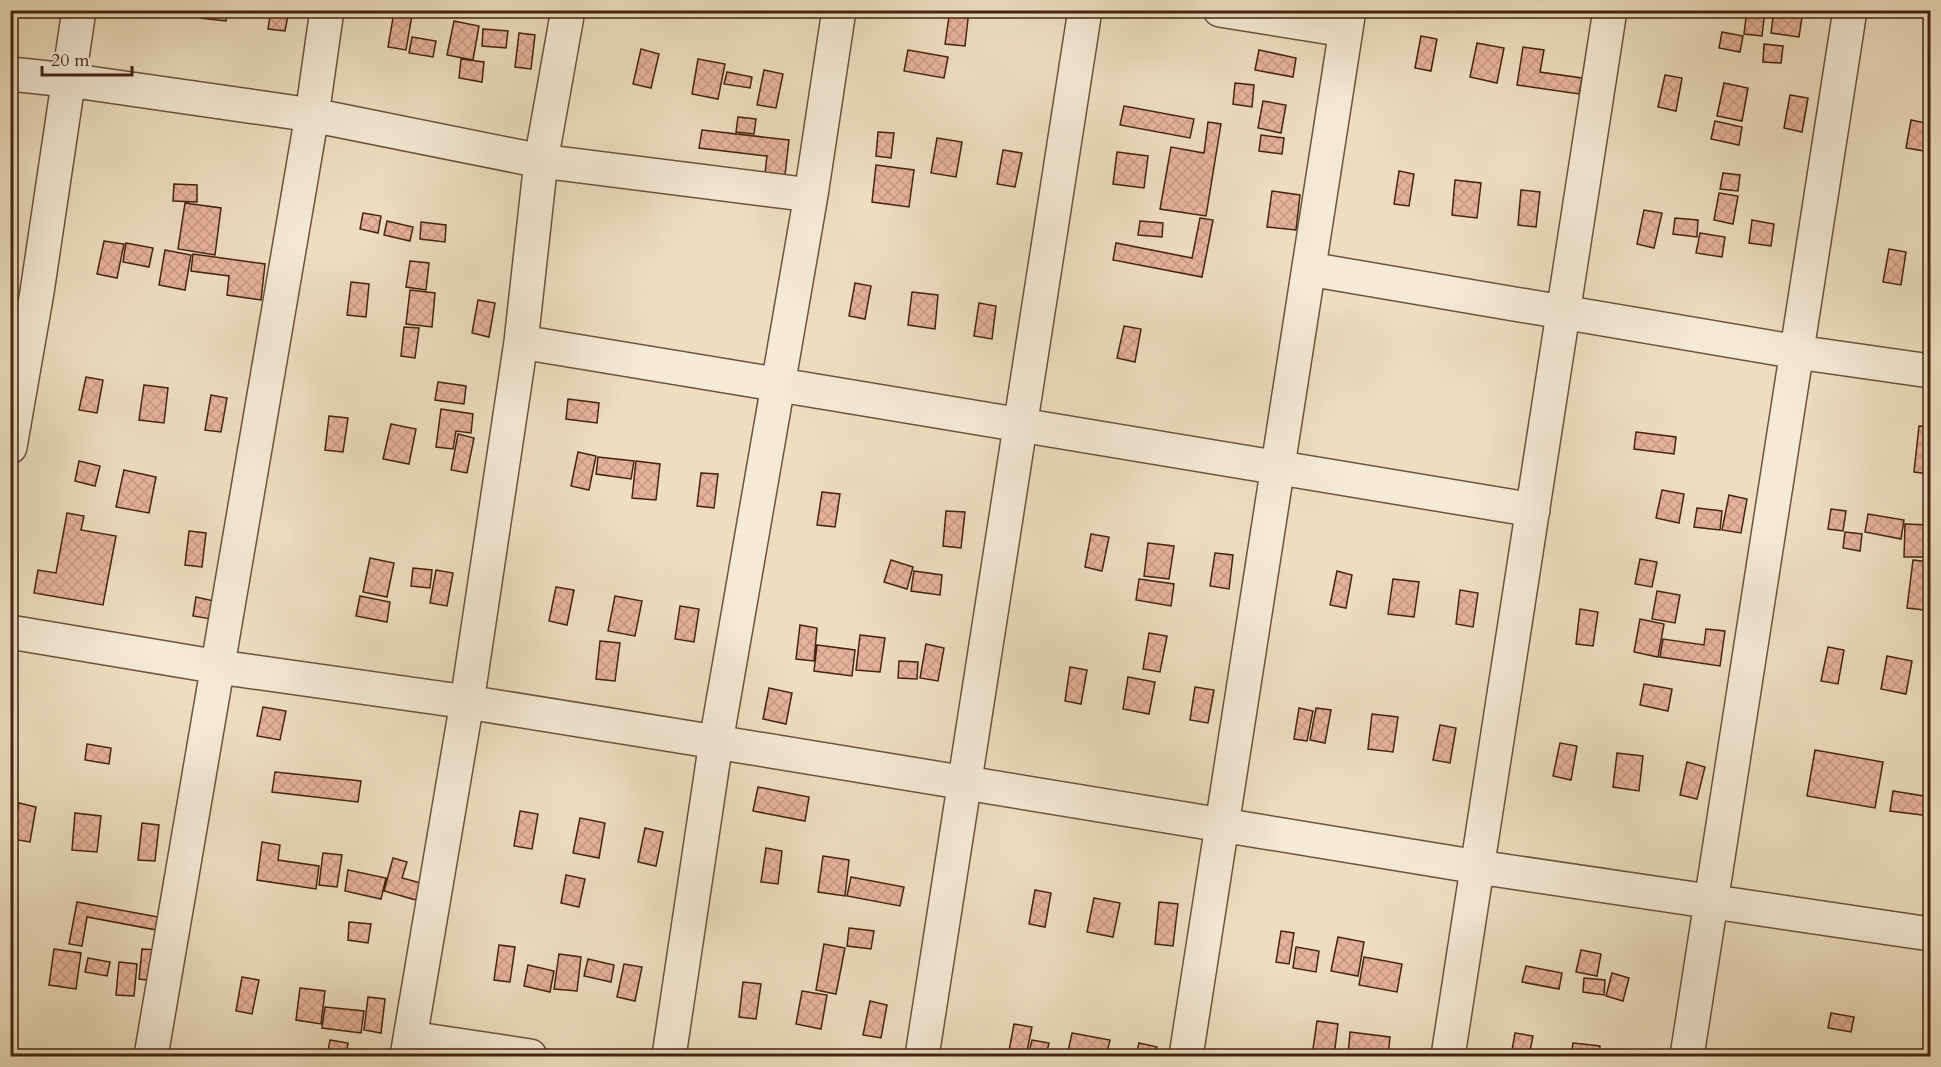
<svg xmlns="http://www.w3.org/2000/svg" width="1941" height="1067" viewBox="0 0 1941 1067" font-family="Cardo,serif">
<style>
.building{fill:url(#building-cross-hatch);stroke:#44240f;stroke-width:1.5}
.lines{fill:none;stroke-linecap:round;stroke-linejoin:round}
.minor-casing{stroke:#6e523b;stroke-width:36}
.minor{stroke:#f4ead5;stroke-width:33}
</style>
<defs>
<pattern id="building-cross-hatch" width="8" height="8" patternUnits="userSpaceOnUse" patternTransform="scale(1.5)"><rect width="8" height="8" fill="#e7b29a"/><path d="M0 0l8 8M0 8l8-8" fill="none" stroke="#c79984"/></pattern>
</defs>
<rect width="100%" height="100%" fill="#eedebf"/>
<filter id="stains"><feTurbulence type="fractalNoise" baseFrequency=".00333" numOctaves="4"/><feColorMatrix values="0 0 0 0 .2 0 0 0 0 .09 0 0 0 0 .02 0 0 0 .5 -.17"/></filter>
<radialGradient id="worn" r=".72"><stop offset=".6" stop-color="#630" stop-opacity="0"/><stop offset="1" stop-color="#630" stop-opacity=".3"/></radialGradient>
<path class="building" d="M201,10H227L226,21L200,18Z
M271,10H289L285,31L268,29Z
M950,10H969L965,46L945,44Z
M1747,10H1765L1762,36L1744,34Z
M1774,10H1803L1799,37L1771,33Z
M394,12L412,15L406,50L388,47Z
M454,21L479,26L473,60L447,55Z
M483,29L508,31L506,48L482,46Z
M1722,32L1743,36L1740,52L1719,48Z
M519,33L535,35L531,69L515,67Z
M1421,36L1437,39L1431,71L1415,68Z
M412,37L436,41L433,57L409,53Z
M1477,43L1504,48L1497,83L1470,77Z
M1764,44L1783,46L1781,63L1763,62Z
M1523,47L1544,50L1540,72L1582,78L1579,94L1517,85Z
M641,49L659,54L651,88L633,84Z
M908,50L948,57L944,78L904,71Z
M1259,50L1296,58L1293,77L1255,70Z
M461,59L484,62L482,82L459,78Z
M698,59L725,64L718,99L692,94Z
M764,70L783,74L776,108L757,105Z
M727,72L752,77L750,88L724,84Z
M1665,75L1682,78L1676,111L1658,107Z
M1235,83L1254,85L1252,107L1233,104Z
M1724,83L1748,88L1742,121L1717,116Z
M1790,95L1808,98L1802,132L1784,128Z
M1263,101L1286,105L1281,133L1258,128Z
M1124,106L1194,119L1190,138L1120,125Z
M738,117L756,119L754,134L736,132Z
M1911,120L1930,124V152L1906,148Z
M1715,121L1742,127L1739,145L1711,139Z
M1208,122L1221,124L1206,216L1160,209L1171,147L1204,153Z
M702,130L789,140L785,175L765,173L767,156L699,148Z
M878,132L894,133L891,158L876,156Z
M1261,135L1284,138L1282,154L1259,151Z
M937,138L962,142L956,177L931,173Z
M1003,150L1022,153L1015,187L997,184Z
M1117,152L1148,156L1144,188L1113,184Z
M876,165L914,170L909,207L872,202Z
M1399,171L1414,174L1409,206L1394,204Z
M1723,173L1740,175L1738,191L1720,189Z
M1455,180L1481,183L1477,218L1452,215Z
M174,184L197,185V202L173,201Z
M1521,190L1540,192L1536,227L1518,225Z
M1272,191L1300,195L1296,230L1267,227Z
M1719,193L1738,196L1733,224L1714,220Z
M185,203L221,208L215,255L178,249Z
M1644,210L1662,213L1654,248L1637,244Z
M363,213L381,216L378,233L360,229Z
M1200,218L1213,220L1202,277L1113,260L1116,243L1192,258Z
M1675,218L1698,220L1697,237L1673,234Z
M1752,220L1774,224L1771,246L1749,243Z
M387,221L413,227L410,241L384,235Z
M1140,221L1163,223L1162,237L1138,235Z
M421,222L446,225L445,242L420,239Z
M1700,233L1725,237L1722,257L1696,253Z
M104,241L124,244L117,278L97,274Z
M126,243L153,248L149,267L123,262Z
M1889,249L1906,252L1901,285L1883,282Z
M165,250L191,255L185,290L159,285Z
M193,254L265,264L261,300L227,295L229,276L191,271Z
M410,261L429,263L426,290L406,287Z
M351,282L369,284L366,317L347,315Z
M855,283L871,286L865,319L849,316Z
M410,290L435,293L432,327L406,324Z
M912,292L938,295L935,329L908,325Z
M478,300L495,303L489,337L472,333Z
M979,303L996,306L992,339L974,336Z
M1124,326L1141,329L1135,362L1117,358Z
M404,327L419,328L415,358L401,356Z
M86,377L103,380L97,413L79,410Z
M438,382L466,386L464,404L435,400Z
M144,385L168,388L164,423L139,420Z
M211,395L227,398L221,432L205,430Z
M568,399L599,403L597,423L566,419Z
M441,409L473,414L471,433L456,431L453,449L436,447Z
M329,416L348,418L343,452L325,450Z
M391,424L416,429L409,464L383,459Z
M1919,426L1930,427V474L1914,472Z
M1636,432L1676,437L1674,454L1634,449Z
M458,434L474,438L467,473L451,470Z
M578,452L596,456L589,490L571,486Z
M598,457L634,461L631,479L596,474Z
M79,461L100,466L95,486L75,481Z
M636,461L660,464L656,500L632,498Z
M124,470L156,477L149,513L116,507Z
M701,473L718,474L714,508L697,506Z
M1662,490L1684,494L1679,523L1656,518Z
M822,492L840,494L835,527L817,525Z
M1729,495L1747,499L1741,533L1722,530Z
M1697,508L1722,511L1720,530L1694,527Z
M1831,509L1846,511L1843,531L1828,529Z
M946,511L965,512L961,548L943,546Z
M67,513L84,516L81,530L116,536L103,605L34,593L38,570L56,573Z
M1868,514L1904,520L1901,539L1865,532Z
M1905,524L1928,525L1927,557H1904Z
M189,531L206,533L202,567L185,565Z
M1845,532L1862,534L1860,551L1843,548Z
M1091,534L1109,537L1102,571L1085,567Z
M1148,543L1174,546L1169,579L1144,576Z
M1215,553L1233,555L1229,589L1210,586Z
M370,558L394,563L387,597L363,592Z
M1640,559L1657,562L1652,587L1635,584Z
M891,560L913,567L907,589L884,582Z
M1913,560L1930,562L1924,610L1907,608Z
M413,568L432,570L430,588L411,586Z
M436,570L453,573L447,606L430,603Z
M914,571L942,575L940,595L911,591Z
M1337,571L1352,575L1346,608L1330,605Z
M1139,579L1174,584L1171,606L1136,600Z
M1393,579L1419,582L1414,617L1388,614Z
M556,587L574,590L567,625L549,621Z
M1460,590L1478,593L1473,627L1456,624Z
M1657,591L1680,595L1675,623L1652,619Z
M360,596L390,602L387,622L356,616Z
M615,596L642,601L635,636L608,631Z
M196,597L214,601L211,619L193,616Z
M680,606L699,609L694,642L675,639Z
M1580,609L1598,612L1593,646L1576,644Z
M1640,619L1664,624L1658,657L1634,652Z
M800,625L817,628L814,661L796,659Z
M1706,629L1725,631L1720,666L1660,657L1663,639L1704,645Z
M1149,633L1167,636L1160,672L1143,669Z
M860,635L885,638L880,672L856,670Z
M600,641L620,643L615,681L596,679Z
M926,644L944,648L938,681L920,678Z
M817,645L855,650L852,676L814,671Z
M1828,647L1844,650L1838,684L1821,681Z
M1887,656L1912,661L1906,694L1881,689Z
M899,661L918,662L917,679L898,678Z
M1070,667L1087,670L1081,704L1065,701Z
M1128,677L1155,682L1149,714L1123,709Z
M1644,684L1672,689L1668,711L1640,705Z
M1195,687L1214,690L1208,723L1190,720Z
M769,688L792,693L786,724L763,719Z
M263,707L286,711L280,740L257,736Z
M1299,708L1313,711L1307,741L1294,739Z
M1316,708L1331,710L1325,743L1310,740Z
M1372,714L1398,717L1393,752L1368,749Z
M1440,725L1456,728L1450,763L1433,760Z
M1560,743L1577,746L1571,780L1553,776Z
M87,744L111,748L109,764L85,760Z
M1815,750L1883,762L1875,808L1807,796Z
M1617,753L1643,756L1639,791L1613,787Z
M1687,762L1705,767L1697,799L1680,795Z
M275,772L361,781L358,802L272,792Z
M758,787L809,797L805,821L753,811Z
M1893,791L1930,797V816L1890,811Z
M19,803L36,807L30,842L12,839Z
M520,811L538,814L532,849L514,846Z
M75,813L101,816L97,852L72,850Z
M580,818L605,823L599,858L573,853Z
M142,823L159,825L155,861L138,860Z
M645,828L663,832L656,866L638,862Z
M262,842L280,845L278,860L319,866L316,889L257,880Z
M766,848L782,851L778,884L761,882Z
M323,853L342,855L337,887L319,885Z
M823,856L849,860L845,896L818,892Z
M393,858L407,862L402,878L421,883L416,900L384,891Z
M348,870L386,878L381,899L345,891Z
M566,875L585,879L579,907L561,903Z
M851,877L904,887L900,906L847,896Z
M1035,890L1051,893L1045,927L1029,924Z
M1094,898L1120,903L1113,937L1087,932Z
M77,902L164,918L162,931L87,917L82,946L69,944Z
M1159,902L1178,904L1173,946L1155,944Z
M349,922L371,924L368,943L348,940Z
M849,928L874,931L871,949L847,946Z
M1281,931L1294,933L1289,964L1276,962Z
M1338,937L1364,942L1358,976L1331,971Z
M824,944L845,948L836,994L816,990Z
M499,945L515,947L510,982L494,980Z
M1296,947L1319,951L1316,972L1293,968Z
M54,949L81,953L76,989L49,985Z
M142,949L158,950L156,981L139,979Z
M1581,950L1601,954L1597,976L1576,972Z
M559,954L581,957L577,991L554,989Z
M1364,957L1402,964L1397,992L1359,985Z
M88,958L110,962L107,976L85,972Z
M588,959L614,965L611,982L584,976Z
M119,962L137,964L134,996L116,995Z
M624,964L642,967L635,1001L617,997Z
M528,965L554,971L550,992L524,986Z
M1526,966L1562,973L1559,989L1522,982Z
M1612,973L1629,978L1623,1001L1606,996Z
M242,977L259,980L252,1014L236,1011Z
M1584,978L1605,980L1604,995L1583,992Z
M743,982L761,984L756,1019L739,1017Z
M300,988L325,991L321,1024L296,1020Z
M802,991L827,995L821,1029L796,1024Z
M368,997L385,999L381,1033L364,1030Z
M870,1001L887,1005L881,1038L863,1035Z
M325,1007L364,1011L361,1033L322,1028Z
M1831,1013L1854,1017L1851,1032L1828,1028Z
M1317,1021L1338,1024L1334,1056H1312Z
M1014,1024L1032,1027L1026,1056H1008Z
M1350,1032L1390,1037L1388,1056H1348Z
M1072,1033L1110,1040L1106,1056H1067Z
M1515,1033L1533,1036L1529,1056H1511Z
M330,1040L348,1043L346,1056H327Z
M1032,1040L1049,1043L1046,1056H1028Z
M1139,1043L1157,1047L1155,1056H1136Z
M1573,1043L1600,1046L1599,1056H1571Z
M1641,1050L1660,1053L1659,1056H1640Z"/>
<g class="lines">
<defs>
<path id="minor" d="M1220,10L1345,30
M10,74L68,80L312,115L541,161L811,195
M1309,269L1797,352L1930,371
M521,342L1533,510
M10,447L37,292L79,10
M10,632L219,667L467,702L716,742L1478,867L1930,934
M410,1038L530,1056
M151,1056L312,115L327,10
M407,1056L467,702L521,342L541,161L568,10
M669,1056L716,742L811,195L839,10
M922,1056L1085,10
M1186,1056L1349,10
M1448,1056L1610,10
M1687,1056L1850,10"/>
</defs>
<use href="#minor" class="minor-casing"/>
<use href="#minor" class="minor"/>
</g>
<rect width="1941" height="1067" fill="none" stroke="#eedebf" stroke-width="36"/>
<rect x="12" y="12" width="1917" height="1043" fill="none" stroke="#44240f" stroke-width="3"/>
<rect x="18" y="18" width="1905" height="1031" fill="none" stroke="#44240f" stroke-width="1.5"/>
<path d="M42 66v9h90v-9" fill="none" stroke="#44240f" stroke-width="3"/>
<text x="51" y="66" font-size="18" fill="#44240f" stroke="#f4ead5" stroke-width="4.5" paint-order="stroke">20 m</text>
<rect width="100%" height="100%" filter="url(#stains)"/>
<rect width="100%" height="100%" fill="url(#worn)"/>
</svg>
